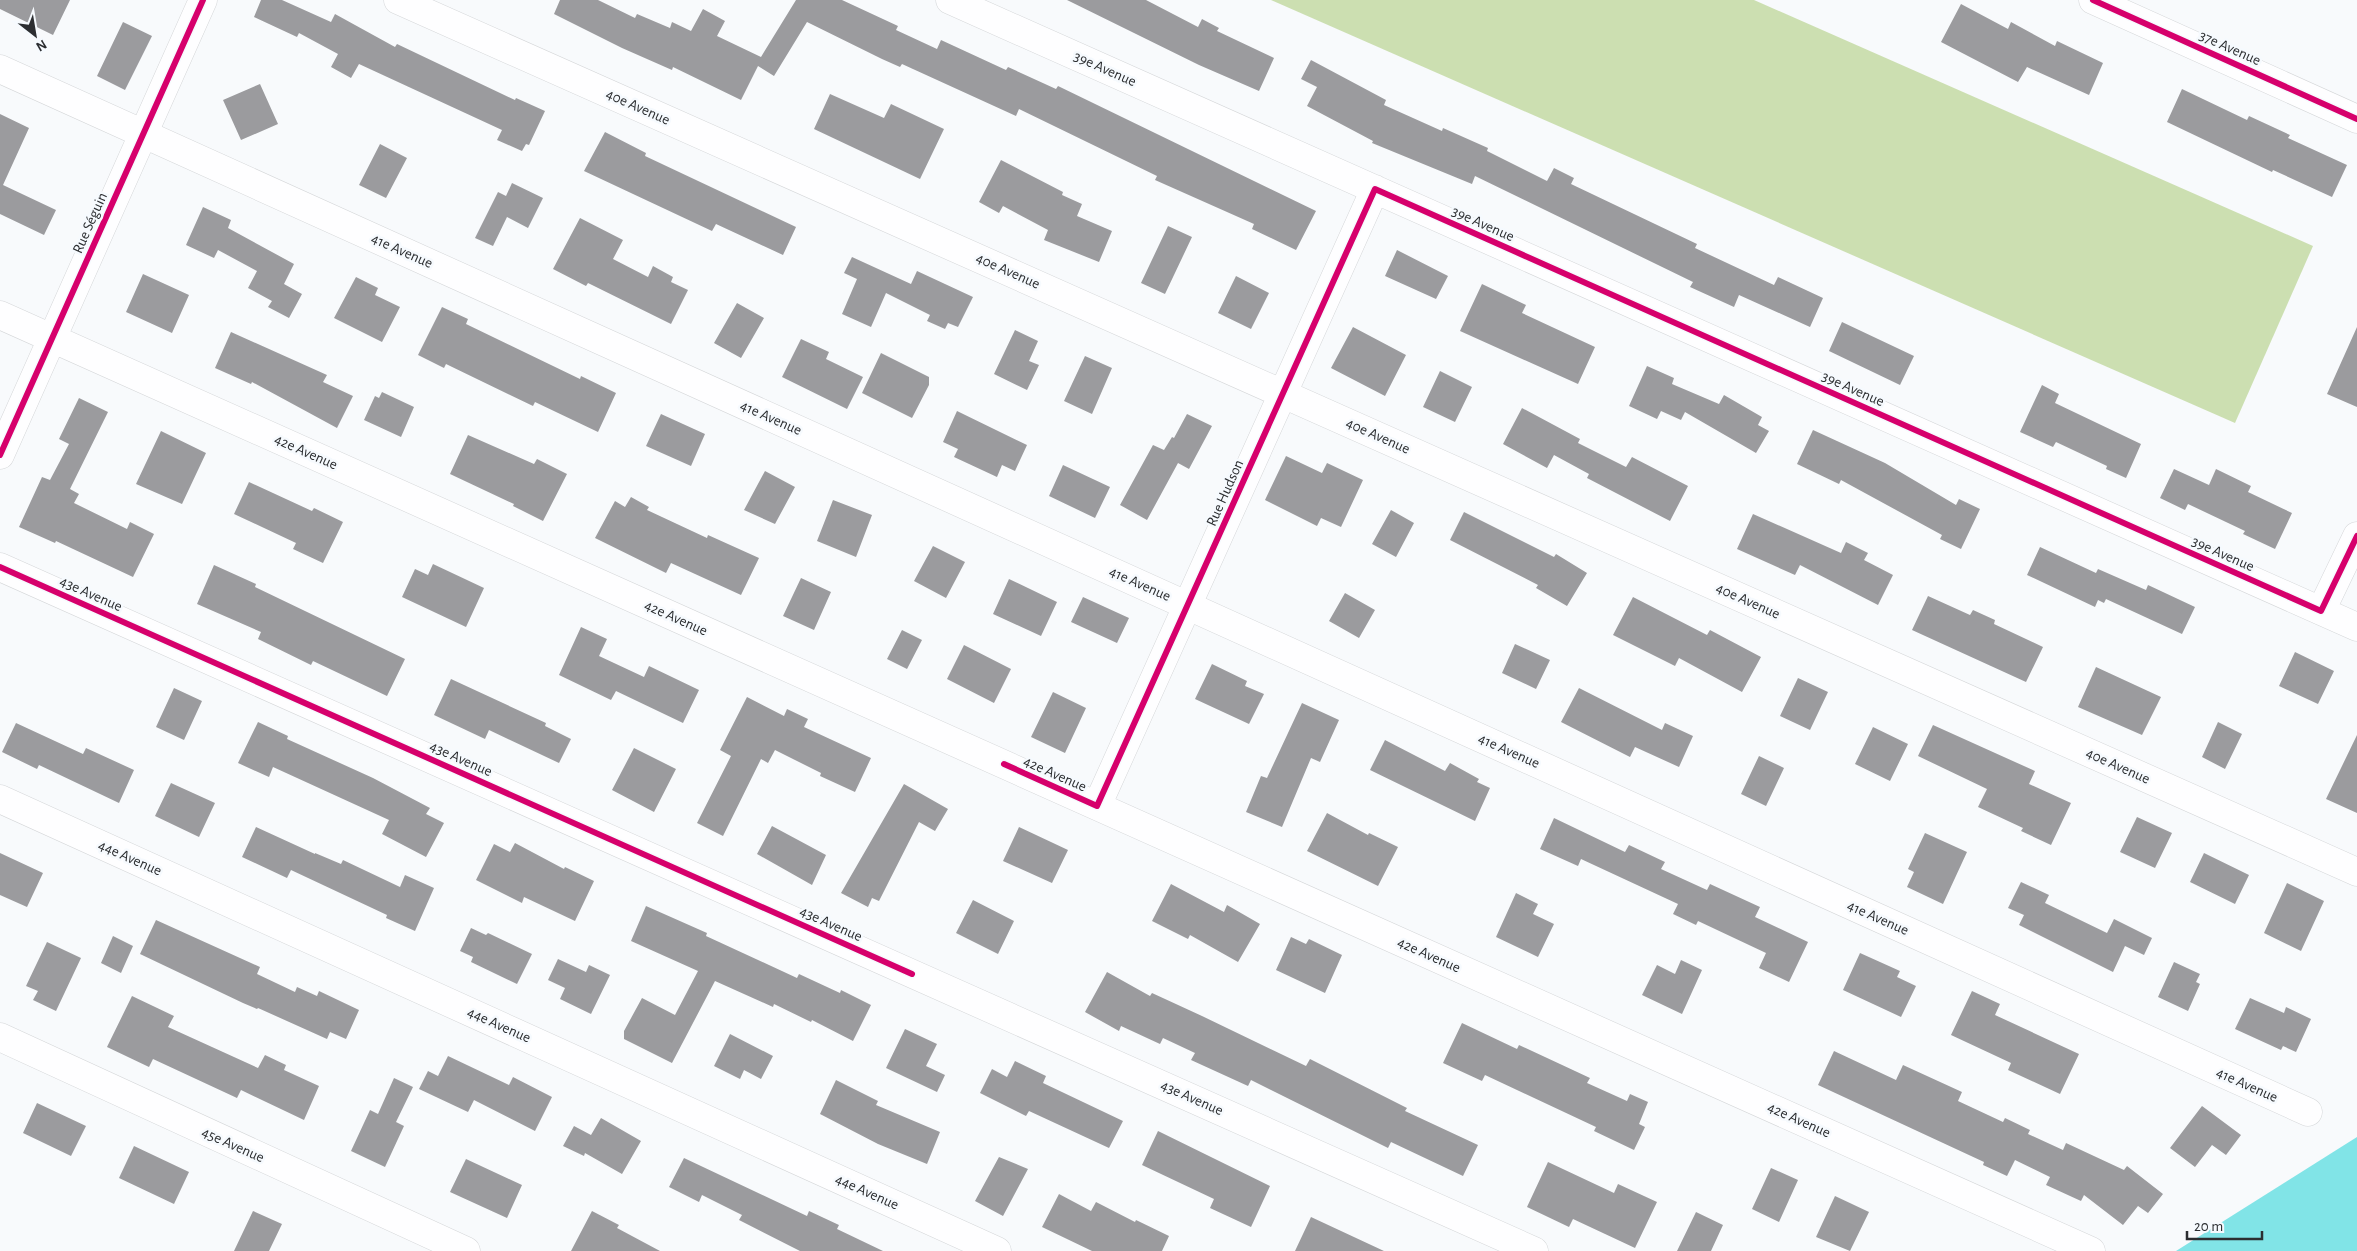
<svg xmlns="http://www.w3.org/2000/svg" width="2357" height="1251" viewBox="0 0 2357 1251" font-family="'Alegreya Sans',sans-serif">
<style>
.forest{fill:#ccdfb1}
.water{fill:#81e4e7}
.building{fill:#9b9b9e}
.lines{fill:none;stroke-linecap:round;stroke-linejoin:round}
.street-casing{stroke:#d5d7d9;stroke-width:29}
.street{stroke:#fefeff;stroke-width:28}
.cycleway-casing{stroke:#f6fafe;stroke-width:9}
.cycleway{stroke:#d6006c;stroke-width:6}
.labels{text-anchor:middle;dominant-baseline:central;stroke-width:5;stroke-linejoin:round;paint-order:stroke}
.street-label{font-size:15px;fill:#2c2e31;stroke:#f6fafe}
</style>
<rect width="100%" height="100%" fill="#f8fafc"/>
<path class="forest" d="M1271,0H1754L2313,246L2235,423Z"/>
<path class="water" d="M2357,1137V1251H2176Z"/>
<path class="building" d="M0,0H70L53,35L0,9Z
M261,0H282L331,22L335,14L395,47L397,44L515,100L516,98L545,111L529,145L526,144L522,151L497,140L502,130L359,64L351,78L331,67L338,54L299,33L297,37L254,17Z
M560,0H598L635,18L637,14L670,28L672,22L691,31L703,9L725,21L717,36L761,57L796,0H842L898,26L896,30L937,49L941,40L1006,70L1008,67L1056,89L1058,86L1316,211L1296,250L1252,229L1254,224L1155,180L1157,176L1019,109L1016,116L902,64L900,67L882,59L807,22L774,76L758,66L741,100L673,67L672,70L622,48L554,14Z
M1067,0H1146L1198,27L1202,19L1219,28L1217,31L1274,58L1259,91L1199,65Z
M1961,4L2008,29L2011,22L2055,46L2057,41L2103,63L2089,95L2027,67L2018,82L1941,42Z
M123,22L152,36L125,90L97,76Z
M1311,60L1386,100L1384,105L1442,131L1443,128L1488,148L1487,151L1547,181L1554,168L1574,178L1571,184L1697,244L1695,248L1774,285L1778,277L1823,298L1810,327L1739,295L1734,307L1690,287L1693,282L1475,176L1472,184L1372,143L1373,141L1307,106L1317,87L1301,79Z
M260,84L278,124L241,140L223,100Z
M2182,89L2247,120L2249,116L2290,135L2288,138L2347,165L2332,197L2273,170L2272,172L2167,122Z
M830,94L884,118L891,104L944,129L920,179L814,129Z
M0,114L29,128L3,185L56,210L44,235L0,214Z
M605,132L646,153L645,156L796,227L783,255L716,224L712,231L584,171Z
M380,144L407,158L386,198L359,185Z
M1001,160L1063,192L1062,195L1082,204L1077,216L1112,231L1099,262L1044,240L1048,230L1003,206L999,213L979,202Z
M512,183L543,198L528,228L507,217L493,246L475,238L498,192L506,196Z
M203,207L231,220L228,228L294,264L284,284L302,294L289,318L268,307L272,301L248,288L257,271L218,250L214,258L186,245Z
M580,218L623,240L613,259L648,277L653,266L673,277L671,282L688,290L671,324L588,283L586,286L553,269Z
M1168,226L1192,237L1165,294L1141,283Z
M1397,250L1448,276L1436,299L1385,276Z
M852,257L911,284L917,271L973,297L958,327L948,323L945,329L927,321L930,315L886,293L871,327L842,314L857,279L844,273Z
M143,274L189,295L172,333L126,312Z
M1236,276L1269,293L1251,329L1218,313Z
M356,277L378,288L375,295L400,307L382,342L334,318Z
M1482,284L1526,305L1522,313L1595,347L1578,384L1460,331Z
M737,303L764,318L741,358L714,343Z
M442,307L468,319L466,324L580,379L581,376L616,393L598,432L535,402L533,406L446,364L444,368L418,355Z
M1842,322L1914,356L1900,385L1829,351Z
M1353,327L1406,355L1385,396L1331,368Z
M2357,327V407L2327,394Z
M1015,330L1038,341L1029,361L1039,365L1027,390L994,374Z
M231,332L327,375L323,382L353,396L337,428L252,382L251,384L215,368Z
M801,339L829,352L826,359L863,377L847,409L782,377Z
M881,353L929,377V385L912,418L862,393Z
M1085,356L1112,368L1092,414L1064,401Z
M1647,366L1674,378L1672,384L1719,404L1724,395L1762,417L1758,425L1769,431L1756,453L1685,412L1681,420L1661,411L1657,419L1629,406Z
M1440,371L1472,387L1455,422L1423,407Z
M2042,385L2059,394L2055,403L2141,444L2126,478L2106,469L2107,466L2056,442L2053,447L2020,432Z
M382,392L414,407L401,437L364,420L375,396L379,398Z
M79,398L108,412L70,489L79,494L74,503L127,529L130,522L154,534L133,577L56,541L55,543L19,527L42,477L50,480L69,444L59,439Z
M1522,408L1580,439L1578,443L1626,467L1632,457L1688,486L1670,521L1587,478L1589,474L1554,455L1547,468L1503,444Z
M957,411L1027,445L1015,471L1002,465L997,477L954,457L958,449L943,442Z
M661,414L705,434L691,466L646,446Z
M1187,414L1212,426L1189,469L1178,463L1147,520L1120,505L1153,445L1164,450L1172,437L1174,438Z
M1813,430L1885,463L1956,505L1959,499L1980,509L1961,549L1940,539L1942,535L1841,480L1839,484L1797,464Z
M161,431L206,453L182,504L136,484Z
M468,435L534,464L537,459L567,474L543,521L513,506L514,504L450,474Z
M1286,456L1322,473L1327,463L1363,480L1341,527L1321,518L1317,526L1265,500Z
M1063,465L1110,487L1095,518L1049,496Z
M2174,469L2209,485L2216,469L2251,486L2248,492L2292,513L2275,549L2243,534L2245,531L2188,504L2185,510L2160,498Z
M765,471L795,487L775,524L744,510Z
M249,482L312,511L314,508L343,522L323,563L293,549L296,543L234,514Z
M631,497L649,507L647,510L707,538L708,535L759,558L741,595L671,563L666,573L595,538L615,501L625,507Z
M833,500L872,515L856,557L817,541Z
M1391,510L1414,523L1396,557L1372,544Z
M1464,512L1554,557L1556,554L1587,573L1567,606L1536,588L1538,585L1450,540Z
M1753,514L1841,553L1846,542L1868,553L1864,560L1893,575L1878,605L1800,565L1795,575L1737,549Z
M933,546L965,562L946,598L914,581Z
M2040,547L2096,573L2098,569L2146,590L2148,585L2195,607L2182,634L2106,599L2104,603L2098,600L2095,607L2027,575Z
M433,564L484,588L466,627L402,597L415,569L428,575Z
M214,565L256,584L255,587L405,659L387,696L313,661L311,665L258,639L261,632L197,604Z
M801,578L831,592L814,630L783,616Z
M1009,579L1057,602L1041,636L993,614Z
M1345,593L1375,610L1359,638L1329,621Z
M1928,596L1970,615L1973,610L1995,620L1994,624L2043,647L2026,682L1912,630Z
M1083,597L1129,618L1117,643L1071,622Z
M1633,597L1707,635L1710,630L1761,657L1742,692L1679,658L1675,666L1613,635Z
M581,627L607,639L599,656L644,677L649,666L699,690L683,723L616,691L611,700L559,675Z
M902,630L922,640L907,669L887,659Z
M1515,644L1550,660L1536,689L1502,673Z
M964,645L1011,669L994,703L947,679Z
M2295,652L2334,671L2318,704L2279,686Z
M1212,664L1247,681L1245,686L1264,694L1249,724L1195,699Z
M2096,667L2161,697L2142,735L2078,707Z
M1798,678L1828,692L1810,730L1780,716Z
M451,679L546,723L545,726L571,739L559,763L489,730L485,739L434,715Z
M174,688L202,701L184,740L156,727Z
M1579,688L1662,730L1665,723L1693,736L1679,767L1635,747L1630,757L1561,722Z
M1053,692L1086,708L1065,753L1031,737Z
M747,697L784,716L787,709L808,719L804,727L871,758L855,792L820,776L821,773L775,750L768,763L761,759L723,836L697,823L731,756L720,750Z
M1302,703L1339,720L1320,762L1311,758L1282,827L1246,812L1261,776L1267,778Z
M258,722L288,736L287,739L373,778L430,808L426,814L444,823L426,857L382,834L389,820L273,767L269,777L238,763Z
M2218,722L2242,734L2225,769L2202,757Z
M16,723L83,754L86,748L134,770L119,803L39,765L37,769L2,752Z
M1933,725L2035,771L2029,784L2071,803L2051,845L2021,831L2023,828L1978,807L1987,789L1918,756Z
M1873,727L1908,744L1890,781L1855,764Z
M2357,735V813L2326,799Z
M1385,740L1445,771L1450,763L1479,779L1477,782L1490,788L1475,821L1370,770Z
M634,748L676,769L654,812L612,790Z
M1759,756L1784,768L1766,806L1741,794Z
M171,783L215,803L199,837L155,816Z
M904,784L948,809L935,831L919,822L879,901L872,898L868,907L841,893Z
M1327,813L1368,835L1369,833L1398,847L1378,886L1307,851Z
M2137,817L2172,833L2155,868L2120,852Z
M1554,818L1625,852L1629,845L1665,862L1661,869L1707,890L1710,884L1760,907L1755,917L1808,942L1789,982L1759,968L1766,953L1698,921L1696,925L1673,914L1678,904L1581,859L1578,866L1540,849Z
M772,826L826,855L812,885L757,854Z
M256,827L315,854V853L341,864L343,860L400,887L405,875L434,888L415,931L386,918L387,915L291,870L287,878L242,857Z
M1019,827L1068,850L1052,883L1003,861Z
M1925,833L1967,852L1943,904L1907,887L1914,872L1908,869Z
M515,843L564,869L565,867L594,881L575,921L524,897L522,903L476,880L494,844L510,852Z
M0,853L43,873L27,907L0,895Z
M2204,853L2249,875L2235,904L2190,882Z
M2021,882L2049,895L2045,903L2107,933L2114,919L2152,938L2144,955L2125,946L2113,972L2019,925L2024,915L2008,908Z
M2287,883L2324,901L2301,951L2264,933Z
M1171,884L1224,912L1227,905L1260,924L1238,962L1190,935L1188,939L1152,921Z
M1516,893L1538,904L1533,914L1554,924L1538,957L1496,937Z
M973,900L1014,921L998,954L956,933Z
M646,906L707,933L706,936L797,978L799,974L840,993L841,990L871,1005L853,1041L812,1020L811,1022L774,1004L773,1007L715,981L672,1063L624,1039V1031L642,998L675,1015L698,971L631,941Z
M156,920L260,967L257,974L295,992L297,987L317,996L319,991L359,1010L346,1039L330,1032L327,1039L258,1008L257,1009L243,1003L140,954Z
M471,928L486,935L488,933L532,954L517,984L471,962L473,957L460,951Z
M113,936L133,946L121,973L101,963Z
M1291,937L1306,944L1309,939L1342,955L1325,993L1276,970Z
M47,942L81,958L56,1011L33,1000L38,991L26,986Z
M1860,953L1900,971L1897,977L1916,986L1901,1017L1843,990Z
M558,959L586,972L589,965L610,975L591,1014L560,999L565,988L548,980Z
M1681,960L1702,970L1682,1014L1642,995L1657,965L1675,974Z
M2174,962L2200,974L2196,982L2200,984L2188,1011L2158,997Z
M1107,972L1150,996L1152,993L1202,1016L1306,1066L1310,1059L1407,1108L1405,1111L1478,1145L1463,1176L1391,1142L1388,1148L1251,1080L1248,1086L1191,1060L1195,1053L1163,1038L1160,1044L1121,1026L1119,1031L1085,1012Z
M1972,991L2000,1004L1995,1015L2079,1054L2060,1094L2008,1070L2011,1063L1951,1035Z
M132,996L174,1016L168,1027L258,1068L265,1055L286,1065L284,1070L319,1086L304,1120L241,1090L237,1098L153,1059L149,1067L107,1047Z
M2250,998L2284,1013L2286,1007L2311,1019L2296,1052L2283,1046L2281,1050L2235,1029Z
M1462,1023L1517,1049L1519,1045L1560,1064L1590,1078L1587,1083L1627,1101L1630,1094L1648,1102L1639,1124L1645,1127L1634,1150L1594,1131L1596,1127L1485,1075L1482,1081L1443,1063Z
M905,1029L937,1044L926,1066L945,1075L937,1092L886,1068Z
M730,1034L773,1056L761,1079L744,1070L740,1079L714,1066Z
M1834,1051L1896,1080L1903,1065L1962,1092L1958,1101L2003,1122L2005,1118L2030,1130L2028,1134L2063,1150L2066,1143L2124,1170L2127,1166L2163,1194L2148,1213L2138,1206L2123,1225L2084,1195L2081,1201L2046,1185L2050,1177L2015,1160L2007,1176L1983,1165L1984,1162L1818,1085Z
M448,1056L509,1085L513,1077L552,1097L535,1131L474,1100L468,1112L419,1089L428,1071L438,1076Z
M1015,1061L1046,1076L1043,1083L1123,1121L1109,1148L1029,1111L1026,1116L980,1093L992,1069L1007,1077Z
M394,1078L413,1087L396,1122L404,1126L385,1167L351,1151L370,1110L378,1114Z
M836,1080L878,1101L876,1105L940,1132L927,1164L878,1144L820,1114Z
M37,1103L86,1126L71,1156L23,1133Z
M2202,1106L2241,1135L2226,1155L2212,1145L2195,1167L2170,1148Z
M601,1118L641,1141L622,1174L585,1153L584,1156L563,1146L574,1126L591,1135Z
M1158,1131L1270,1186L1251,1227L1210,1208L1214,1199L1142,1165Z
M134,1146L189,1172L174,1204L119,1178Z
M999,1157L1028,1169L1003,1216L975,1201Z
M684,1158L807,1216L809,1211L839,1225L837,1229L883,1251H800L739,1220L742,1215L702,1195L699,1202L669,1187Z
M466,1159L522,1185L507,1218L450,1192Z
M1548,1162L1614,1193L1618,1184L1657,1202L1635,1248L1573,1219L1569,1227L1527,1207Z
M1771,1168L1798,1180L1779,1222L1752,1209Z
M1059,1194L1091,1211L1096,1202L1135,1222L1136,1220L1169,1236L1162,1251H1092L1042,1227Z
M1835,1196L1869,1212L1850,1251L1816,1237Z
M253,1211L282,1224L269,1251H234Z
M592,1211L619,1225L617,1228L660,1251H571Z
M1696,1212L1723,1225L1711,1251H1677Z
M1311,1217L1384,1251H1295Z"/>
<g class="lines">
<defs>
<path id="street" d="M398,0L2357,872
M950,0L2357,627
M2093,0L2357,119
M0,69L2308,1112
M0,315L2091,1251
M0,455L203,0
M0,567L1534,1251
M2321,611L2357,536
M0,799L997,1251
M1097,806L1375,189
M0,1037L466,1251"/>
</defs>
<use href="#street" class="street-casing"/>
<use href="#street" class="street"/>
<defs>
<path id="cycleway" d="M2093,0L2357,119
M0,455L203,0
M0,567L912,974
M1004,764L1097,806L1375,189L2321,611L2357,536"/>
</defs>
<use href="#cycleway" class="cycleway-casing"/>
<use href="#cycleway" class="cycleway"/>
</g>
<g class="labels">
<g class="street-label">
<text transform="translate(2230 48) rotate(24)">37e Avenue</text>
<text transform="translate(1105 69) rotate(24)">39e Avenue</text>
<text transform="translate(638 107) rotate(24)">40e Avenue</text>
<text transform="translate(90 223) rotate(-66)">Rue Séguin</text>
<text transform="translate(1483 224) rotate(24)">39e Avenue</text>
<text transform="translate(402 251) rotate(24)">41e Avenue</text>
<text transform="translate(1008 271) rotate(24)">40e Avenue</text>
<text transform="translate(1853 389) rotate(24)">39e Avenue</text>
<text transform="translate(771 418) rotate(24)">41e Avenue</text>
<text transform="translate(1378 436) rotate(24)">40e Avenue</text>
<text transform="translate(306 452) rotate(24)">42e Avenue</text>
<text transform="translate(1225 493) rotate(-66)">Rue Hudson</text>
<text transform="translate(2223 554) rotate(24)">39e Avenue</text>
<text transform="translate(1140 584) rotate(24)">41e Avenue</text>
<text transform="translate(91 594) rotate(24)">43e Avenue</text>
<text transform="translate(1748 601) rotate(24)">40e Avenue</text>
<text transform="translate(676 618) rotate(24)">42e Avenue</text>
<text transform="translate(1509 751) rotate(24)">41e Avenue</text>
<text transform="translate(461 759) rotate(24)">43e Avenue</text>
<text transform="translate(2118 766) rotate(24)">40e Avenue</text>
<text transform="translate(1055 774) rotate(24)">42e Avenue</text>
<text transform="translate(130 858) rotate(24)">44e Avenue</text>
<text transform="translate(1878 918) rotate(24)">41e Avenue</text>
<text transform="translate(831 924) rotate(24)">43e Avenue</text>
<text transform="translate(1429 955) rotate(24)">42e Avenue</text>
<text transform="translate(499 1025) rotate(24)">44e Avenue</text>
<text transform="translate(2247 1085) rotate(24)">41e Avenue</text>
<text transform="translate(1192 1098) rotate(24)">43e Avenue</text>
<text transform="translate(1799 1120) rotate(24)">42e Avenue</text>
<text transform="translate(233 1145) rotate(24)">45e Avenue</text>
<text transform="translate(867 1192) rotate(24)">44e Avenue</text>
</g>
</g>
<g transform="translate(35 35) rotate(149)" stroke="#f6fafe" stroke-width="4" paint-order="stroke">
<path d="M0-4L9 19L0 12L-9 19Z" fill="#2c2e31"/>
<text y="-8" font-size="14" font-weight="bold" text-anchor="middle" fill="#2c2e31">N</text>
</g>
<path d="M2187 1231v8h75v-8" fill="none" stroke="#2c2e31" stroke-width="2.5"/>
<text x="2194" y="1231" font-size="15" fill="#2c2e31" stroke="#f6fafe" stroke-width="4" paint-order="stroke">20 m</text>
</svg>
